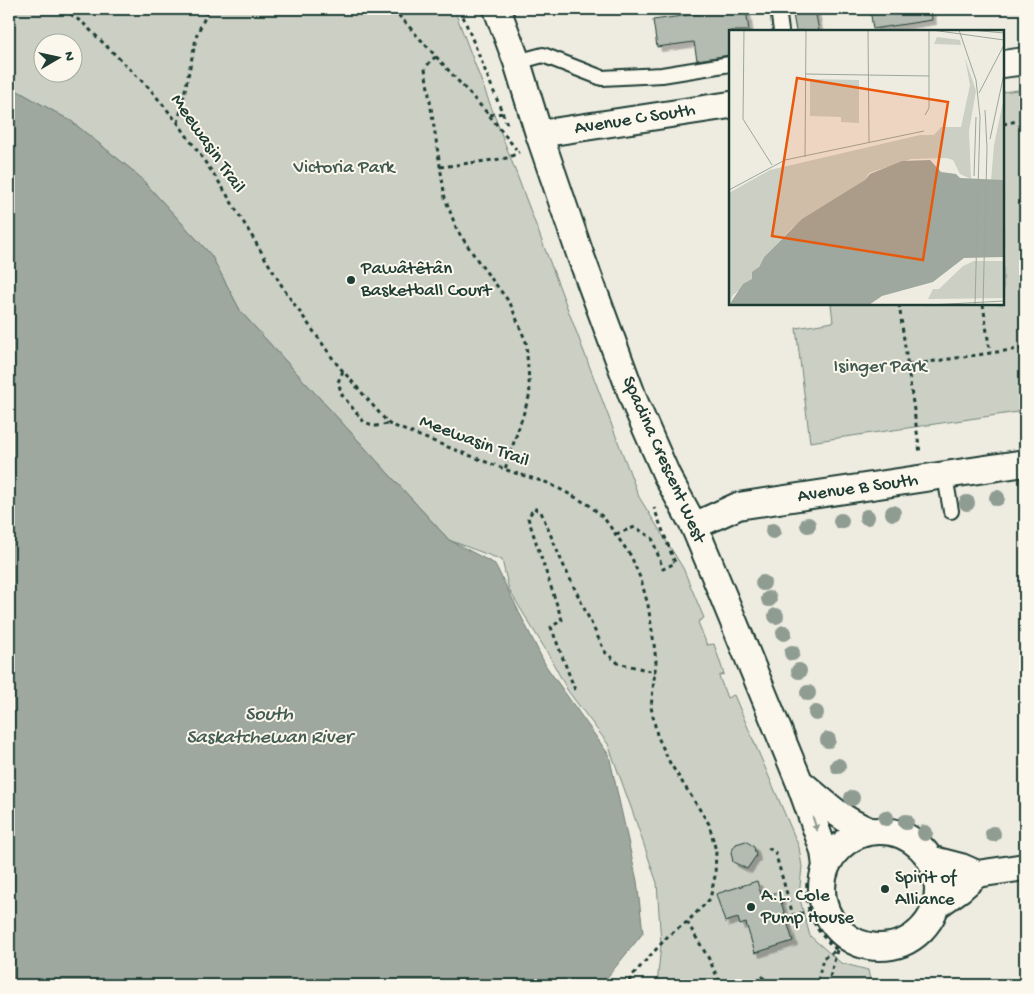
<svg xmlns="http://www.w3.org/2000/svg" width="1034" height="994" viewBox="0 0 1034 994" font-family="'Gochi Hand',sans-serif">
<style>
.green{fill:#cbcfc4;stroke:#75867c;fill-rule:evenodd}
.water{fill:#9fa89f;stroke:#6c7d74}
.building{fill:#b4bbb0;stroke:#1f3d34;filter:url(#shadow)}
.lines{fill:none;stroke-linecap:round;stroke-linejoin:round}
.lane-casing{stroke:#1f3d34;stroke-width:18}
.street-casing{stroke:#1f3d34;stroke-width:30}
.path{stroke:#1f3d34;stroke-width:3;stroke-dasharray:4 4;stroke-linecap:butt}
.lane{stroke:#fbf7ec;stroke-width:14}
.street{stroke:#fbf7ec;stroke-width:26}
.tree{fill:#8f9c92}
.oneway{fill:#8d9a90}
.poi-dot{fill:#1f3d34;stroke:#fbf7ec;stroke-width:2}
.labels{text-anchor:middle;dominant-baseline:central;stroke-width:4;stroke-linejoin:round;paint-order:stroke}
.street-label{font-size:19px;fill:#1f3d34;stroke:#fbf7ec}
.park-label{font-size:19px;fill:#415a51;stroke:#fbf7ec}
.poi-label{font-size:19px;fill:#1f3d34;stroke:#fbf7ec;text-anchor:start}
.water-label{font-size:20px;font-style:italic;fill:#455d54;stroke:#fbf7ec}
.inset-road{fill:none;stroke:#9ba69c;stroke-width:1}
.view{fill:#e8590c;fill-opacity:0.15;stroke:#e8590c;stroke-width:2.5}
.inset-edge{fill:none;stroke:#1f3d34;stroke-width:2.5}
</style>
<defs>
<filter id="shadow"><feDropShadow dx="4.5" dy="4.5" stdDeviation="0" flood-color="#0004"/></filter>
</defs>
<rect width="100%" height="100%" fill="#eeece1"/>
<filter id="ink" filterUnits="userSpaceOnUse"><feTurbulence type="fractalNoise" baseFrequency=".02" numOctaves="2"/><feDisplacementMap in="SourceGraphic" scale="10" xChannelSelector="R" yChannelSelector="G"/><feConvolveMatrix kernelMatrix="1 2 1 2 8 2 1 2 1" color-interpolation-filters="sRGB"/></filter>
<g filter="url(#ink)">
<path class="green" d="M9,9H454L639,497L683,568L704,618L698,622L707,645L714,644L724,674L719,676L727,698L734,695L799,847L802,867L799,896L810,936L841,963L868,970L871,985H657L661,944L657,883L633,813L608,744L568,691L547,652L509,590L502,560L449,540L241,312L211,255L137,174L71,121L9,86ZM42,42H72V72H42Z
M1025,89V411L810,442L796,328L833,322L831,304H1003V92Z"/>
<path class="water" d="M9,86L71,121L137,174L211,255L241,312L449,540L495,564L546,666L609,755L637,881L643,933L601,985H9Z"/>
<path class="building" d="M733,9H746L749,31H730V55L697,60L694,42L657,47L653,20Z
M792,9H815L819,31H796Z
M870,9H931L932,20L873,29Z
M746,841L754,847L756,856L747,869L733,862L731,852L736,844Z
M757,881L762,897L778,892L793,941L755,953L746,923L740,925L738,918L725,922L716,894Z"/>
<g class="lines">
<defs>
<path id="lane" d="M778,9L781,31
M517,62L543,55L602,78L662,75L730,64
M945,476L951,511"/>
<path id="street" d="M497,9L517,62L539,134L580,254L635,403L667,476L694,526L710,564L799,781L824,851L826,867
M1003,64L1025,61
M539,134L730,105
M694,526L738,506L1025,463
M801,783C823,802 843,821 870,831
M822 889a58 58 0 1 1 116 0a58 58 0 1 1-116 0Z
M930,859L961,867L977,874
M936,906L960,889L977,874L1025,867"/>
</defs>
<use href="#lane" class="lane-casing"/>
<use href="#street" class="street-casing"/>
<path class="path" d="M64,9L84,24L150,89L178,123L221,185L285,291L336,363L389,424L512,472L548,483L573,496L589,505L604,518L631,556L641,580L648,605L654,644L656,661L651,707L657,735L670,763L709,824L716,851L715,876L710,899L687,922L668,936L632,976L627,985
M393,9L489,115L516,149
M460,9L507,124
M436,57L431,60L425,69L445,198L457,230L480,264L510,303L526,342L530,394L505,469
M490,115L503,113
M178,123L197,34L209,9
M1003,124L1022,120L1025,114
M440,167L508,158L519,152
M899,304L920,453
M983,304L990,353
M908,365L1025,348
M343,371L338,382L342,395L364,422L376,426L388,424
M616,534L635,527L652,538L663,569L675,563L654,508
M575,690L551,627L562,620L528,518L534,508L541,512L562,562L605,652L618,663L655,672
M768,848L775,852L793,915L810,911
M807,883C804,912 816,932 837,950L823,958L817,985
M687,922L709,959L721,985
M739,985L763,977L766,985
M828,985L837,950L846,936"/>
<use href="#lane" class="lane"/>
<use href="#street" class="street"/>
</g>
<g class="tree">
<circle cx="997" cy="498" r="8"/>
<circle cx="967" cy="503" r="8"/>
<circle cx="893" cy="513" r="8"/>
<circle cx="867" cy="517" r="8"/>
<circle cx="841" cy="521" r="8"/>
<circle cx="808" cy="525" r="8"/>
<circle cx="773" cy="531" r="8"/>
<circle cx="763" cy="583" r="8"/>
<circle cx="769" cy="599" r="8"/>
<circle cx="776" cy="616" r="8"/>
<circle cx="784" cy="633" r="8"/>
<circle cx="792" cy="653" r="8"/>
<circle cx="799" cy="671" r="8"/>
<circle cx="808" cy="693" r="8"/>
<circle cx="816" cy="713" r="8"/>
<circle cx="828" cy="740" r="8"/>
<circle cx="838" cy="766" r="8"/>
<circle cx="852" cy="798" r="8"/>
<circle cx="886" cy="818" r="8"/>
<circle cx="906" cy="822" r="8"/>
<circle cx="925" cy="833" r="8"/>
<circle cx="993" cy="834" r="8"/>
</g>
<defs><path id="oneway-solid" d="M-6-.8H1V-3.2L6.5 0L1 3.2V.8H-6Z" transform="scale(1.25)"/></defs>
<use class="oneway" href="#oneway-solid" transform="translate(815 824) rotate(72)"/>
</g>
<g class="poi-dot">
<circle cx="351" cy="280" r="5"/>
<circle cx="885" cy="889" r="5"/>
<circle cx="751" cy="907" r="5"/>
</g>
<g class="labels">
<g class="street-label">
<text transform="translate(635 120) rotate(-9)">Avenue C South</text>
<text transform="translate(207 144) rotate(55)">Meewasin Trail</text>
<text transform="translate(474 442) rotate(21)">Meewasin Trail</text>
<text transform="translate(663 460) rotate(66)">Spadina Crescent West</text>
<text transform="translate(858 489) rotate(-8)">Avenue B South</text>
</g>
<g class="park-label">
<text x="344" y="168">Victoria Park</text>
<text x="880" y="367">Isinger Park</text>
</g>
<g class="poi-label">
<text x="361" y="269">Pawâtêtân<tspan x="361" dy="22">Basketball Court</tspan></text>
<text x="895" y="878">Spirit of<tspan x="895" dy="22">Alliance</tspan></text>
<text x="761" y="896">A.L. Cole<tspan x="761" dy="22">Pump House</tspan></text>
</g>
<g class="water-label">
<text x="269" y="715">South<tspan x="269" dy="23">Saskatchewan River</tspan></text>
</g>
</g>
<g transform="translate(729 30)">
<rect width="275" height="275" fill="#eeece1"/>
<path d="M208,7L231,10L232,15L205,14ZM236,28L247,61L240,101L242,149L231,144L224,130L217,128L182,129L140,143L136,150L63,198L35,227L23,250L4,265L0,275V163L41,140L191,105H205L212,97H232L241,55ZM81,49L130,50V93L112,92V87L81,86ZM275,67V150L262,151L265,115ZM245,231H275V268L199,269L204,259H210L234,236Z" fill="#cbcfc4"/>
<path d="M201,130L212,142L227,144L231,148L275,150V227L235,228L204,252L153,266L140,275H0L14,254L23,249V242L30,237L35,227L73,189L136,150L141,144L173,131Z" fill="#9fa89f"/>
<path class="inset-road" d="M15,0L14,89L43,135M139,0L140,113M203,0L275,10M230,0L247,50L251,87L246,275M242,0L275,3M77,44L200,46M250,63L275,15M196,85L200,78V0M261,109L275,44M76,127L77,0M245,146L247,87M0,160L56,130L195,101M201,275L275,271M254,275L258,118L256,80"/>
<path class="view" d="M68,48L219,72L194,230L43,206Z"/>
<rect width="275" height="275" class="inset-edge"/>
</g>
<rect width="1034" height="994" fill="none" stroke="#fbf7ec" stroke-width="30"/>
<rect x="15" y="15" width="1004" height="964" fill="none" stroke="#1f3d34" stroke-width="2" filter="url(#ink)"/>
<g transform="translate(58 58) rotate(81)"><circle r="24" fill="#fbf7ec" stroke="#a3ada2"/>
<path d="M0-4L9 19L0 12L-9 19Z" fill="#1f3d34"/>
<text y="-8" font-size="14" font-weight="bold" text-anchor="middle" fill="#1f3d34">N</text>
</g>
</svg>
